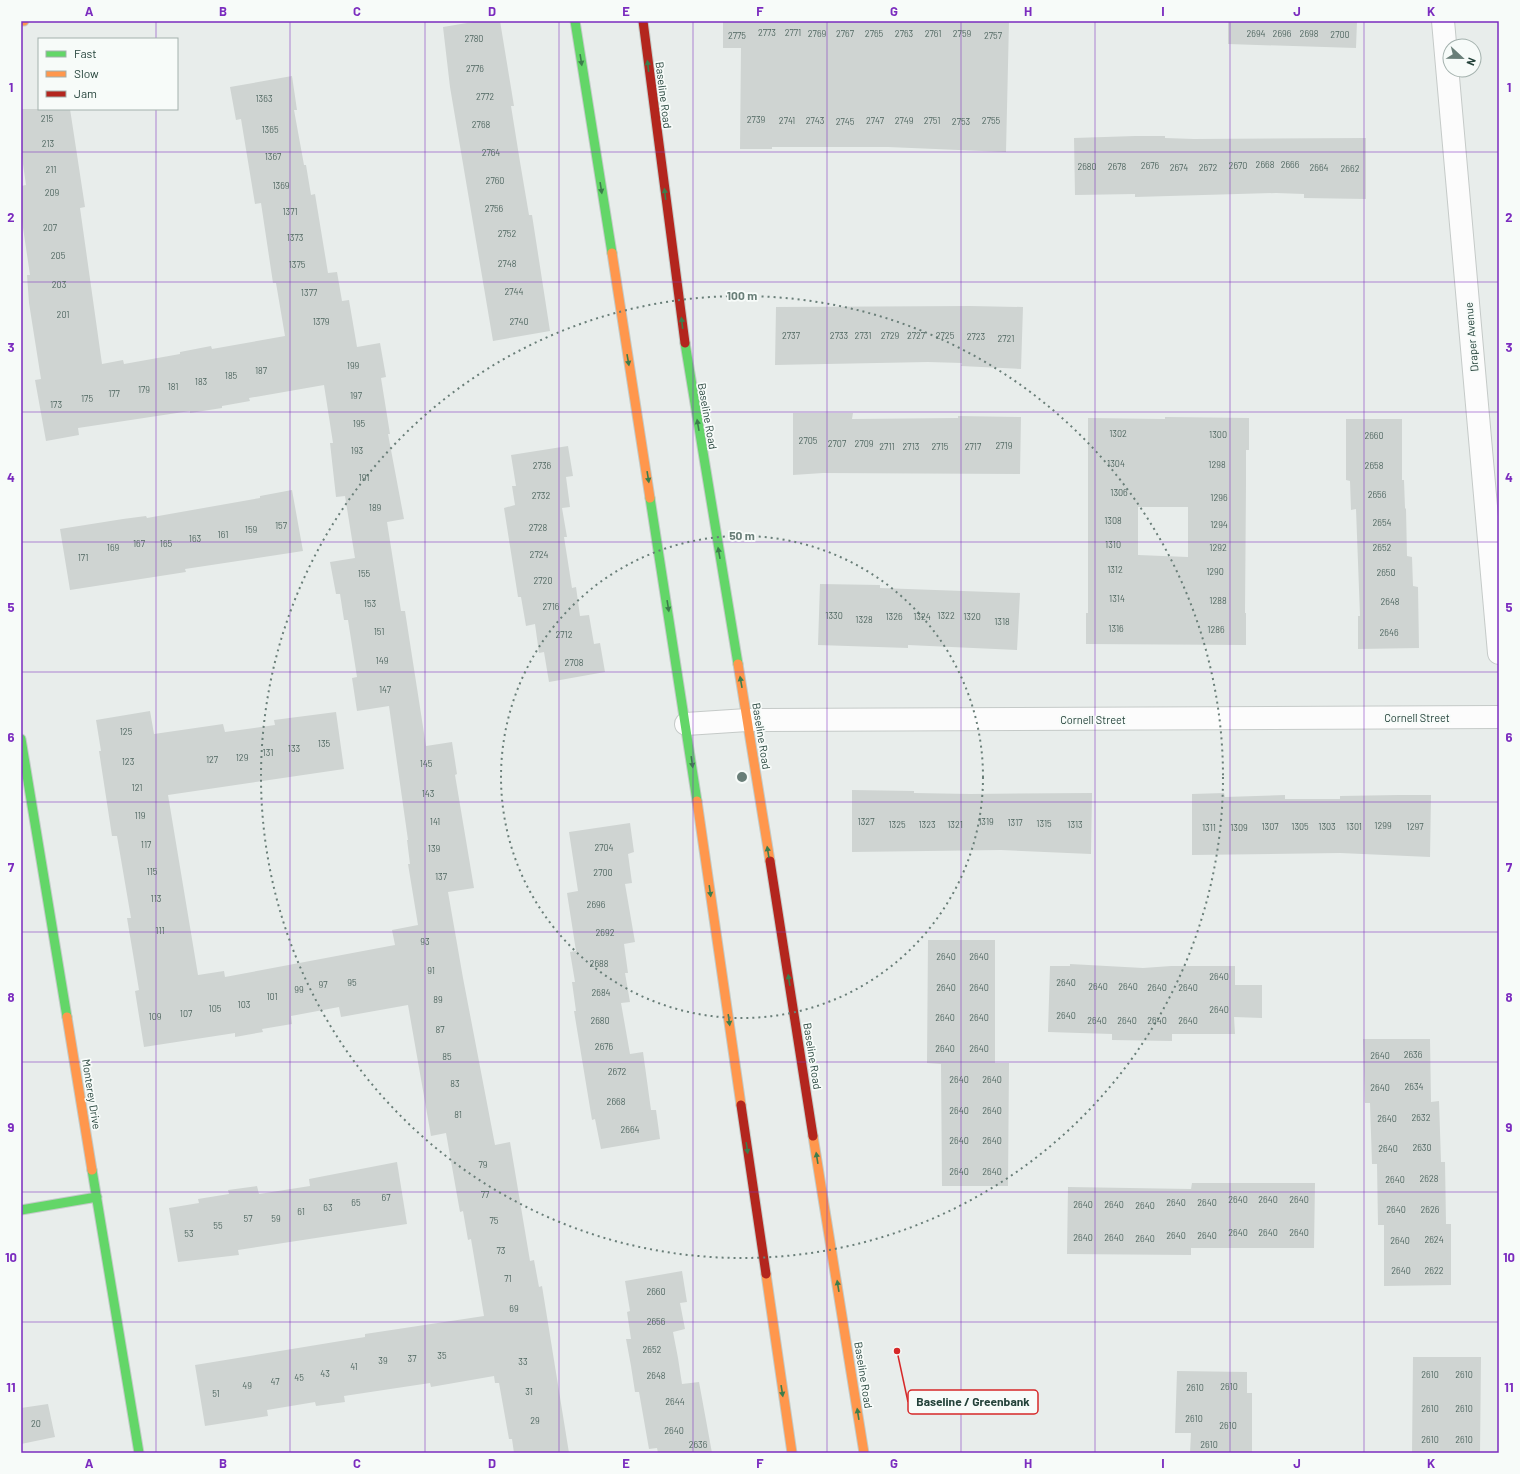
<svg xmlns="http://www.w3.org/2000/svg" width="1520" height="1474" viewBox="0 0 1520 1474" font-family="Barlow,sans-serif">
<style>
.building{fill:#cfd4d2;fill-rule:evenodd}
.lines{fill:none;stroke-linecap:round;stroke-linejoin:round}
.street-casing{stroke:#c5cac8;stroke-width:24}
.fast-casing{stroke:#c3cbc8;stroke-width:11}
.slow-casing{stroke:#c3cbc8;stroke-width:11}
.jam-casing{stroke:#c3cbc8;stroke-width:11}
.street{stroke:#fcfcfc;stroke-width:22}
.fast{stroke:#63d668;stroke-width:9}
.slow{stroke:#ff974d;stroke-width:9}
.jam{stroke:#b3261e;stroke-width:9}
.oneway{fill:#3d7d4c}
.grid{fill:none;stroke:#7b2cbf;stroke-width:1;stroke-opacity:0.55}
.ring{fill:none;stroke:#697e78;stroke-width:2;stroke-dasharray:2 4}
.labels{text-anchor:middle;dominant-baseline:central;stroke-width:3.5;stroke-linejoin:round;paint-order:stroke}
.number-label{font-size:9px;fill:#506761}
.street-label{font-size:11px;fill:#24423a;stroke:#f7fbf9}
.centre{fill:#697e78;stroke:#f7fbf9;stroke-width:2}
.ring-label{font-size:12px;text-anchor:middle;font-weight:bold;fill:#697e78;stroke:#f7fbf9;stroke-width:3.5;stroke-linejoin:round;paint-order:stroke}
.leader{fill:none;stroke:#d62828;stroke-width:1.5}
.callout-dot{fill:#d62828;stroke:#f7fbf9;stroke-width:1.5}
.callout{fill:#f7fbf9;stroke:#d62828;stroke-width:1.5}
.callout-label{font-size:12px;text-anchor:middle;font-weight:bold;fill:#24423a}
.neatline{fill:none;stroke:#7b2cbf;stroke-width:1.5}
.grid-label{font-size:13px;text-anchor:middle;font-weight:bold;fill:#7b2cbf}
</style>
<rect width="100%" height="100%" fill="#e8edeb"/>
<path class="building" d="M479,21H500L514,106H511L520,162L529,215H532L550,331L493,341L450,87L443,27Z
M723,21H1009L1006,152L888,147H772V149H740L741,48H723Z
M1228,21H1357L1356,48L1228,44Z
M292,76L297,110H294L304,165H306L311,195L315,194L328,273L337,272L342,301L349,300L357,347L380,343L386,377L381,378L390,434H388L404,519L387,522L401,611H405L426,746L452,742L457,774L455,775L474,888L448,892L463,978L495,1145L510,1142L530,1261L534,1260L539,1287L542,1286L569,1453H514L512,1439H509L499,1383H495L494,1376L431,1387L430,1383L344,1396L345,1402L316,1406L315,1402L267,1410L268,1416L205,1426L195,1365L365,1337V1334L484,1316L471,1239L468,1240L463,1211L460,1212L446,1133L431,1136L408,1005L341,1017L339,1007L291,1016L292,1024L262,1029L263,1032L235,1037V1033L144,1047L135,991L139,990L127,918H131L117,836H112L99,751H101L96,720L150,711L154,734L223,724L225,732L275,725L274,720L336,712L344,769L168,795L198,975L224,971L225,977L395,945L392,930L418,925L408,864H410L407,840H408L389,706L357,711L352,678L357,677L348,620H344L340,594H336L330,562L355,558L345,496L336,497L330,443H333L324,385L249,398L250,401L222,406V408L190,413V411L78,428L79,435L46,441L35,380L41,379L29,303L27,275H30L21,214V186L26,185L21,150V109H70L85,207L80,208L102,364L123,360L124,364L180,354V352L211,346L212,349L285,336L276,283H273L261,203L255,204L241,119L236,120L230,87Z
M1135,136H1165V138L1194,139L1366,138V199L1304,198V194L1276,193L1135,197V194L1075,195L1074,138Z
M970,306L1023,307L1021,369L961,366L962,363L928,362L775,365L776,307Z
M793,413H853L852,419L958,418V416L1021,417L1020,474L823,473L793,475Z
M1165,417L1249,418V450H1246V484L1245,613H1246V645L1086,644V613H1088V418L1165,419ZM1138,507H1188V557L1138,555Z
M1346,419H1402V480H1404L1405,508L1406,509L1407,556L1412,557L1413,586L1418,587L1419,648L1358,649V616H1360L1356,509L1351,510L1350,481L1346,480Z
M568,446L573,476L566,477L570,507L562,508L567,537H564L572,588L576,587L580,616L589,615L594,644L600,643L605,672L549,682L544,652L539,653L535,624L526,626L521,597H518L504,508L515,505L512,486H516L511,455Z
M292,490L303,551L185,569L186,572L70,590L60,529L123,519L146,516L147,518L260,498V496Z
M820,584L880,585V588L1020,593L1017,650L908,645V648L818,645Z
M852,790L914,791V793L970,794L1092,793L1091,854L1001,850L852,852Z
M1224,793L1225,797L1285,795V799H1340V796L1399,795H1431L1430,857L1340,853L1192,855V794Z
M630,823L634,852L628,854L632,883L625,884L635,942L624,944L628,973H625L630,1002L621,1003L630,1054L643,1052L651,1110H656L660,1139L601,1149L595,1119L592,1120L574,1011H576L572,982H575L570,952L576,951L567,893L578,891L569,832Z
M928,940H995V1063H1009L1008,1186H942L941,1064L927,1063Z
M1070,964L1143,968L1171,966H1235V985H1262V1018L1234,1017L1235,1034H1172V1041L1112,1040V1034L1048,1032L1050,966H1070Z
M1363,1039H1430L1431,1102L1439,1101L1441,1162H1445L1446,1224H1451V1285L1384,1286V1225H1378L1377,1164H1372L1370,1103H1365Z
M397,1162L407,1224L238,1250L239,1255L178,1262L169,1208L199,1203L198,1199L229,1194L228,1190L257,1186L259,1194L310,1186L309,1179Z
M1192,1183H1315L1314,1248H1191V1255L1067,1254L1068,1187L1191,1189Z
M682,1271L687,1302L680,1303L685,1329L673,1332L678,1358L682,1384L699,1382L712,1453H658L657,1448L649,1449L639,1392H635L631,1366L626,1339H631L627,1312L630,1311L625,1281Z
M1413,1357H1481L1480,1453H1412Z
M1177,1371L1247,1372V1393H1252V1453H1190L1191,1433H1175Z
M48,1404L55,1437L21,1444V1408Z"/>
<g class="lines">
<defs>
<path id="street" d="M1443,21L1499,653
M686,724L747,720L1499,717"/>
<path id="fast" d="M575,21L612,253
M685,343L738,664
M650,498L697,801
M21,739L67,1017
M92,1170L139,1453
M21,1210L97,1197"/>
<path id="slow" d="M21,21H24
M612,253L650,498
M738,664L770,861
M697,801L741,1105
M67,1017L92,1170
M813,1136L864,1453
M766,1274L792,1453"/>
<path id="jam" d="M643,21L685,343
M770,861L813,1136
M741,1105L766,1274"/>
</defs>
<use href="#street" class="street-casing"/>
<use href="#fast" class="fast-casing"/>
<use href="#slow" class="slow-casing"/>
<use href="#jam" class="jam-casing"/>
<use href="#street" class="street"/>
<use href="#fast" class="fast"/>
<use href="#slow" class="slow"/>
<use href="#jam" class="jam"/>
</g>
<defs><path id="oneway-solid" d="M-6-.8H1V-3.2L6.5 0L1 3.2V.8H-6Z"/></defs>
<g class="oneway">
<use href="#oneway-solid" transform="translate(581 60) rotate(81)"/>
<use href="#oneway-solid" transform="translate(648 66) rotate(-97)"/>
<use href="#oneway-solid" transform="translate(601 188) rotate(81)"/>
<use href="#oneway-solid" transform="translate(665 194) rotate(-97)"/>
<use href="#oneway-solid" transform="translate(682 323) rotate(-97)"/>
<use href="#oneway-solid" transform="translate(628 360) rotate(80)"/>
<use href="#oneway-solid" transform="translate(698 425) rotate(-100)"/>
<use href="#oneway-solid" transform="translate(648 477) rotate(81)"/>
<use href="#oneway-solid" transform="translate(719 553) rotate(-100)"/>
<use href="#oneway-solid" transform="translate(668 606) rotate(81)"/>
<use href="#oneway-solid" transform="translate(741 682) rotate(-100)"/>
<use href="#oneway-solid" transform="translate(692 762) rotate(82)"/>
<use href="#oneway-solid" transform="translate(768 852) rotate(-99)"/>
<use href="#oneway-solid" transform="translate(710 891) rotate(82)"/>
<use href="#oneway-solid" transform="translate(789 980) rotate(-99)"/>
<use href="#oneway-solid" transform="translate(729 1020) rotate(82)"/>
<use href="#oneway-solid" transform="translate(747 1148) rotate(82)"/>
<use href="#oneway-solid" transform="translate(817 1158) rotate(-99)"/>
<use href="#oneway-solid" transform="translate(838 1286) rotate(-99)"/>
<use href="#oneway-solid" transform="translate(782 1391) rotate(81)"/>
<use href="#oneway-solid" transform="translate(858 1414) rotate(-99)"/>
</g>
<path class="grid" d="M156,21V39M290,21V1453M425,21V1453M559,21V1453M693,21V1453M827,21V1453M961,21V1453M1095,21V1453M1230,21V1453M1364,21V1453M156,109V1453M21,152H1499M21,282H1499M21,412H1499M21,542H1499M21,672H1499M21,802H1499M21,932H1499M21,1062H1499M21,1192H1499M21,1322H1499"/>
<g class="ring">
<circle cx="742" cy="777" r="241"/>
<circle cx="742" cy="777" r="481"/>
</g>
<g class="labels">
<g class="number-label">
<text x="767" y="32">2773</text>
<text x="793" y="32">2771</text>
<text x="817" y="33">2769</text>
<text x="845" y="33">2767</text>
<text x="874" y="33">2765</text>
<text x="904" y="33">2763</text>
<text x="933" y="33">2761</text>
<text x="962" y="33">2759</text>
<text x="1256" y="33">2694</text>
<text x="1282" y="33">2696</text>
<text x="1309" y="33">2698</text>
<text x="1340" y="34">2700</text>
<text x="737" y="35">2775</text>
<text x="993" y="35">2757</text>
<text x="474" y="38">2780</text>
<text x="475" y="68">2776</text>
<text x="485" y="96">2772</text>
<text x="264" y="98">1363</text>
<text x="47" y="118">215</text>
<text x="756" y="119">2739</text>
<text x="787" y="120">2741</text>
<text x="815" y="120">2743</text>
<text x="875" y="120">2747</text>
<text x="904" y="120">2749</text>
<text x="932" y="120">2751</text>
<text x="991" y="120">2755</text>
<text x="845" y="121">2745</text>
<text x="961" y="121">2753</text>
<text x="481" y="124">2768</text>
<text x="270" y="129">1365</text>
<text x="48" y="143">213</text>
<text x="491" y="152">2764</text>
<text x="273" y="156">1367</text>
<text x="1265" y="164">2668</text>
<text x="1290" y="164">2666</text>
<text x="1150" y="165">2676</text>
<text x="1238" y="165">2670</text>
<text x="1087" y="166">2680</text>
<text x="1117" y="166">2678</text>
<text x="1179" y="167">2674</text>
<text x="1208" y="167">2672</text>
<text x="1319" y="167">2664</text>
<text x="1350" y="168">2662</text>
<text x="51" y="169">211</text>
<text x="495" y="180">2760</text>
<text x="281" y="185">1369</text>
<text x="52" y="192">209</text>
<text x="494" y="208">2756</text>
<text x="290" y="211">1371</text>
<text x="50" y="227">207</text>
<text x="507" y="233">2752</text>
<text x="295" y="237">1373</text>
<text x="58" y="255">205</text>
<text x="507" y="263">2748</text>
<text x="297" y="264">1375</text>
<text x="59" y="284">203</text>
<text x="514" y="291">2744</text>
<text x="309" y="292">1377</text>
<text x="63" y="314">201</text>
<text x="321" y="321">1379</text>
<text x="519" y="321">2740</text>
<text x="791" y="335">2737</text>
<text x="839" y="335">2733</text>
<text x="863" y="335">2731</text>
<text x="890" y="335">2729</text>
<text x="916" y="335">2727</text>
<text x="945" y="335">2725</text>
<text x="976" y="336">2723</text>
<text x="1006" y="338">2721</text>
<text x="353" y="365">199</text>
<text x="261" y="370">187</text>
<text x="231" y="375">185</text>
<text x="201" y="381">183</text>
<text x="173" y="386">181</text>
<text x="144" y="389">179</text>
<text x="114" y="393">177</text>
<text x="356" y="395">197</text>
<text x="87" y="398">175</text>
<text x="56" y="404">173</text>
<text x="359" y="423">195</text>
<text x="1118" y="433">1302</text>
<text x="1218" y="434">1300</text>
<text x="1374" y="435">2660</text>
<text x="808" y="440">2705</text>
<text x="837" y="443">2707</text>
<text x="864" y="443">2709</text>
<text x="1004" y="445">2719</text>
<text x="887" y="446">2711</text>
<text x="911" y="446">2713</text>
<text x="940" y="446">2715</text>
<text x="973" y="446">2717</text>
<text x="357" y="450">193</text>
<text x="1116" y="463">1304</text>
<text x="1217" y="464">1298</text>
<text x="542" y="465">2736</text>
<text x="1374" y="465">2658</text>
<text x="364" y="477">191</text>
<text x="1119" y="492">1306</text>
<text x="1377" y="494">2656</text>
<text x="541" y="495">2732</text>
<text x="1219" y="497">1296</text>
<text x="375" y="507">189</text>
<text x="1113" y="520">1308</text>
<text x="1382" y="522">2654</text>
<text x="1219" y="524">1294</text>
<text x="281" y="525">157</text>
<text x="538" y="527">2728</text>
<text x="251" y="529">159</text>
<text x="223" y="534">161</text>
<text x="195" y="538">163</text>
<text x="139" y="543">167</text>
<text x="166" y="543">165</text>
<text x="1113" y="544">1310</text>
<text x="113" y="547">169</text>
<text x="1218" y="547">1292</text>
<text x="1382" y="547">2652</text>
<text x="539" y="554">2724</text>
<text x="83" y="557">171</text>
<text x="1115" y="569">1312</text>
<text x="1215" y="571">1290</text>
<text x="1386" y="572">2650</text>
<text x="364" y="573">155</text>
<text x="543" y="580">2720</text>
<text x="1117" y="598">1314</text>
<text x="1218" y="600">1288</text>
<text x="1390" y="601">2648</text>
<text x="370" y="603">153</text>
<text x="551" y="606">2716</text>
<text x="834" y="615">1330</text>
<text x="946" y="615">1322</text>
<text x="894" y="616">1326</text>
<text x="922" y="616">1324</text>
<text x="972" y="616">1320</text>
<text x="864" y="619">1328</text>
<text x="1002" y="621">1318</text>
<text x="1116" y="628">1316</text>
<text x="1216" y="629">1286</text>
<text x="379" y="631">151</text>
<text x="1389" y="632">2646</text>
<text x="564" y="634">2712</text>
<text x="382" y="660">149</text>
<text x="574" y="662">2708</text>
<text x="385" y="689">147</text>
<text x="126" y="731">125</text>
<text x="324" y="743">135</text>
<text x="294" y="748">133</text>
<text x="268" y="752">131</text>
<text x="242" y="757">129</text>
<text x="212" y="759">127</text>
<text x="128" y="761">123</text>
<text x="426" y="763">145</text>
<text x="137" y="787">121</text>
<text x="428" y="793">143</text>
<text x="140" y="815">119</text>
<text x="435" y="821">141</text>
<text x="866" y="821">1327</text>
<text x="986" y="821">1319</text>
<text x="1015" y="822">1317</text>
<text x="1044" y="823">1315</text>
<text x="897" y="824">1325</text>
<text x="927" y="824">1323</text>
<text x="955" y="824">1321</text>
<text x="1075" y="824">1313</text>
<text x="1383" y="825">1299</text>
<text x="1270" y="826">1307</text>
<text x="1300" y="826">1305</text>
<text x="1327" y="826">1303</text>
<text x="1354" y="826">1301</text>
<text x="1415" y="826">1297</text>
<text x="1209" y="827">1311</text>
<text x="1239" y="827">1309</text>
<text x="146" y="844">117</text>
<text x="604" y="847">2704</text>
<text x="434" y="848">139</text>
<text x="152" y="871">115</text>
<text x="603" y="872">2700</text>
<text x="441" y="876">137</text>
<text x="156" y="898">113</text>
<text x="596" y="904">2696</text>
<text x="160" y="930">111</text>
<text x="605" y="932">2692</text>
<text x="425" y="941">93</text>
<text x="946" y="956">2640</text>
<text x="979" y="956">2640</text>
<text x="599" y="963">2688</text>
<text x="431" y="970">91</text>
<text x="1219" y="976">2640</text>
<text x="352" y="982">95</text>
<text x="1066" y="982">2640</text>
<text x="323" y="984">97</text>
<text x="1098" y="986">2640</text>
<text x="1128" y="986">2640</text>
<text x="946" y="987">2640</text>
<text x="979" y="987">2640</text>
<text x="1157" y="987">2640</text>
<text x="1188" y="987">2640</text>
<text x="299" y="989">99</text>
<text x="601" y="992">2684</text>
<text x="272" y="996">101</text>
<text x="438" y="999">89</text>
<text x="244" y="1004">103</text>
<text x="215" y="1008">105</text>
<text x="1219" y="1009">2640</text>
<text x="186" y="1013">107</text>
<text x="1066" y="1015">2640</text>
<text x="155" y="1016">109</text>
<text x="945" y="1017">2640</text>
<text x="979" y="1017">2640</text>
<text x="600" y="1020">2680</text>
<text x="1097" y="1020">2640</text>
<text x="1127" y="1020">2640</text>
<text x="1157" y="1020">2640</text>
<text x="1188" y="1020">2640</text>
<text x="440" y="1029">87</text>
<text x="604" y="1046">2676</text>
<text x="945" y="1048">2640</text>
<text x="979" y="1048">2640</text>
<text x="1413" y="1054">2636</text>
<text x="1380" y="1055">2640</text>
<text x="447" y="1056">85</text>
<text x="617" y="1071">2672</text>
<text x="959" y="1079">2640</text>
<text x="992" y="1079">2640</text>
<text x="455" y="1083">83</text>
<text x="1414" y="1086">2634</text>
<text x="1380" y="1087">2640</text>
<text x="616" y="1101">2668</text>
<text x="959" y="1110">2640</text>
<text x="992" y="1110">2640</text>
<text x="458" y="1114">81</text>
<text x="1421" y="1117">2632</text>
<text x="1387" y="1118">2640</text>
<text x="630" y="1129">2664</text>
<text x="959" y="1140">2640</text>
<text x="992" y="1140">2640</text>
<text x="1422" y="1147">2630</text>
<text x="1388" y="1148">2640</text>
<text x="483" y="1164">79</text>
<text x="959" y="1171">2640</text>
<text x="992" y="1171">2640</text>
<text x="1429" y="1178">2628</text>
<text x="1395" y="1179">2640</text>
<text x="485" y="1194">77</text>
<text x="386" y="1197">67</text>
<text x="1238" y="1199">2640</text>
<text x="1268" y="1199">2640</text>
<text x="1299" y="1199">2640</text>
<text x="356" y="1202">65</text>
<text x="1176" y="1202">2640</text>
<text x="1207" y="1202">2640</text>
<text x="1083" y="1204">2640</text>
<text x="1114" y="1204">2640</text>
<text x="1145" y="1205">2640</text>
<text x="328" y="1207">63</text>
<text x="1396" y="1209">2640</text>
<text x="1430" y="1209">2626</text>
<text x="301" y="1211">61</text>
<text x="248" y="1218">57</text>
<text x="276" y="1218">59</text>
<text x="494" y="1220">75</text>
<text x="218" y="1225">55</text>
<text x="1238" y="1232">2640</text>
<text x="1268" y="1232">2640</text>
<text x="1299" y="1232">2640</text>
<text x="189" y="1233">53</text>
<text x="1176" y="1235">2640</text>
<text x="1207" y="1235">2640</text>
<text x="1083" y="1237">2640</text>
<text x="1114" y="1237">2640</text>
<text x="1145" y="1238">2640</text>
<text x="1434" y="1239">2624</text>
<text x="1400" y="1240">2640</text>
<text x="501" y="1250">73</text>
<text x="1401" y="1270">2640</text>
<text x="1434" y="1270">2622</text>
<text x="508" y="1278">71</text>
<text x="656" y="1291">2660</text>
<text x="514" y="1308">69</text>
<text x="656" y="1321">2656</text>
<text x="652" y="1349">2652</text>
<text x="442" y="1355">35</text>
<text x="412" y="1358">37</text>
<text x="383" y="1360">39</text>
<text x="523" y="1361">33</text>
<text x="354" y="1366">41</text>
<text x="325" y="1373">43</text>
<text x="1430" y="1374">2610</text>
<text x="1464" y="1374">2610</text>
<text x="656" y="1375">2648</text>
<text x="299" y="1377">45</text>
<text x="275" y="1381">47</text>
<text x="247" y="1385">49</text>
<text x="1229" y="1386">2610</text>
<text x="1195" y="1387">2610</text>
<text x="529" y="1391">31</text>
<text x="216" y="1393">51</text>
<text x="675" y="1401">2644</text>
<text x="1430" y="1408">2610</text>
<text x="1464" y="1408">2610</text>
<text x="1194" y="1418">2610</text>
<text x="535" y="1420">29</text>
<text x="36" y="1423">20</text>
<text x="1228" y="1425">2610</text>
<text x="674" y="1430">2640</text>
<text x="1430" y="1439">2610</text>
<text x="1464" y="1439">2610</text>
<text x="698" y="1444">2636</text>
<text x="1209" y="1444">2610</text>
</g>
<g class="street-label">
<text transform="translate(664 95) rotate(83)">Baseline Road</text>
<text transform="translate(1471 337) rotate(-95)">Draper Avenue</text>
<text transform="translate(708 416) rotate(80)">Baseline Road</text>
<text x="1417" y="717">Cornell Street</text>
<text x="1093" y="719">Cornell Street</text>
<text transform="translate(762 736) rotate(81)">Baseline Road</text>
<text transform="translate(813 1056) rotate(81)">Baseline Road</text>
<text transform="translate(92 1094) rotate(81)">Monterey Drive</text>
<text transform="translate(864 1375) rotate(81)">Baseline Road</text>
</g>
</g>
<circle cx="742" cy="777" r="6" class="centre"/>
<g class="ring-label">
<text x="742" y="300">100 m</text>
<text x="742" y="540">50 m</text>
</g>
<path class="leader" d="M897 1351L908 1402"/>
<circle class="callout-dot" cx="897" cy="1351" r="4"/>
<rect class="callout" x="908" y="1390" width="130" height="24" rx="4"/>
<g class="callout-label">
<text x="973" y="1406">Baseline / Greenbank</text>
</g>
<rect width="1520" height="1474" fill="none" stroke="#f7fbf9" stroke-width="44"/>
<rect x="38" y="38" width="140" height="72" fill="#f7fbf9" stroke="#a3b1ad"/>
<rect x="46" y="51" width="20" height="6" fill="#63d668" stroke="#a3b1ad"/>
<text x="74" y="58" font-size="12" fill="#24423a">Fast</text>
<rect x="46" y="71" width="20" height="6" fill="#ff974d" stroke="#a3b1ad"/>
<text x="74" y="78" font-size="12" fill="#24423a">Slow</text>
<rect x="46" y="91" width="20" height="6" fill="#b3261e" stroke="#a3b1ad"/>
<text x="74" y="98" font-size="12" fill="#24423a">Jam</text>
<g transform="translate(1462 58) rotate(112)"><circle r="19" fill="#f7fbf9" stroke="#a3b1ad"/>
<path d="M0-3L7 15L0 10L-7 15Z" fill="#697e78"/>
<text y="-6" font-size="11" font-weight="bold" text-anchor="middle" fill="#24423a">N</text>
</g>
<rect x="22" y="22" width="1476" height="1430" class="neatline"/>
<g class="grid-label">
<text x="89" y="16">A</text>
<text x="223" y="16">B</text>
<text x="357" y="16">C</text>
<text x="492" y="16">D</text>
<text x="626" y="16">E</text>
<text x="760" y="16">F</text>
<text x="894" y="16">G</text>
<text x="1028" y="16">H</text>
<text x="1163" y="16">I</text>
<text x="1297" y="16">J</text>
<text x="1431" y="16">K</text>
<text x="11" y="92">1</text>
<text x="1509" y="92">1</text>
<text x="11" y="222">2</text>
<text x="1509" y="222">2</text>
<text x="11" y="352">3</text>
<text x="1509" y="352">3</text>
<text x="11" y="482">4</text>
<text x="1509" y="482">4</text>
<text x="11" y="612">5</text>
<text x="1509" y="612">5</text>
<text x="11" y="742">6</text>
<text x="1509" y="742">6</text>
<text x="11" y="872">7</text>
<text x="1509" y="872">7</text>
<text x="11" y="1002">8</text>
<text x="1509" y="1002">8</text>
<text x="11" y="1132">9</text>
<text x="1509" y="1132">9</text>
<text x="11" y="1262">10</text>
<text x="1509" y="1262">10</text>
<text x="11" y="1392">11</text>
<text x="1509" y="1392">11</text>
<text x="89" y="1468">A</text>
<text x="223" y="1468">B</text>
<text x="357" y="1468">C</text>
<text x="492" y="1468">D</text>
<text x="626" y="1468">E</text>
<text x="760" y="1468">F</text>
<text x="894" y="1468">G</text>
<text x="1028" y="1468">H</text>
<text x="1163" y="1468">I</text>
<text x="1297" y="1468">J</text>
<text x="1431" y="1468">K</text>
</g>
</svg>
